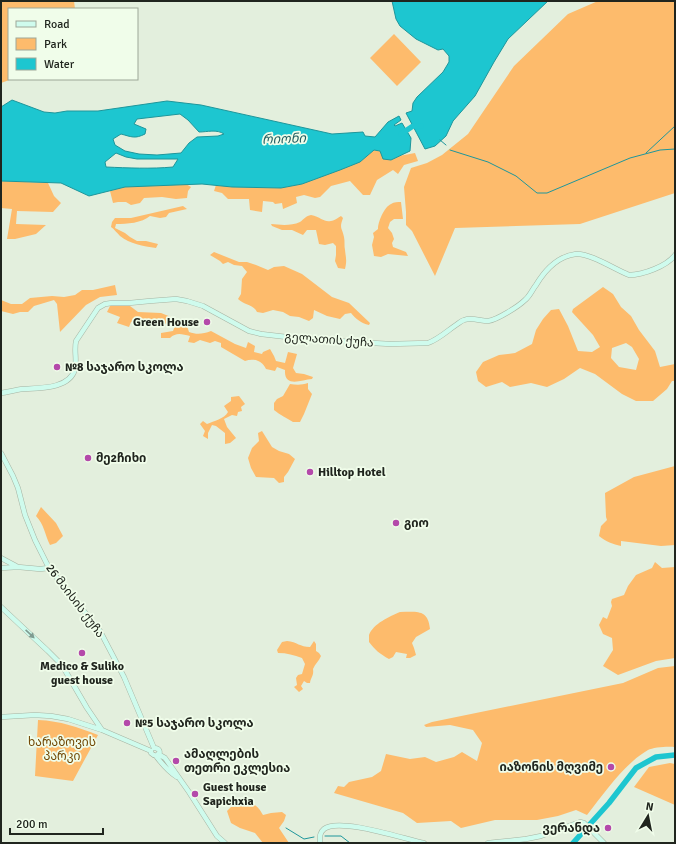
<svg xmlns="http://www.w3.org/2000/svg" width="676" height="844" viewBox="0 0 676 844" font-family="Signika,'Noto Sans Georgian',sans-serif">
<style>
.green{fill:#fdbb6c;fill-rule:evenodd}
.water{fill:#1dc6d0;stroke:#1e969b;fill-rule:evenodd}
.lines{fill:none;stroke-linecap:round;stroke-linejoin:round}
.stream{stroke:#1e969b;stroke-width:1}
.river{stroke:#1dc6d0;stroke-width:5.5}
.secondary-casing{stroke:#a7b3a2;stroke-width:5.5}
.secondary{stroke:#cffbed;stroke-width:4.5}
.oneway{fill:#809b90}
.poi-dot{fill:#b449aa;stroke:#f0fdea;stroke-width:1.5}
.labels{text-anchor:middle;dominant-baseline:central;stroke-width:3.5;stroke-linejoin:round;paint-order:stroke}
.poi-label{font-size:12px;font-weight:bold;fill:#20251e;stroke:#f0fdea;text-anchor:start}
.street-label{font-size:12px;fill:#20251e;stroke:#f0fdea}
.park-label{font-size:12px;fill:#714704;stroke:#f0fdea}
.water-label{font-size:13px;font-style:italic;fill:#205d61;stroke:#f0fdea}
</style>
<rect width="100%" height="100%" fill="#e3efdd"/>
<path class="green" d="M1,1H74L75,9H9V79H12L1,83Z
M598,1H675V193L580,224L455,228L435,276L412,231L406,225V212L404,187L411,168L427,163L442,155L468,134L514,66L568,14Z
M394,34L421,62L397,86L370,58Z
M374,150L380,151L391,160L399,156L415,153L418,161L404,165L398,174L393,170L377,180L370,195H363L350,181L331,186L320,197L315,198L304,195L296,197L297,203L283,209L282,203L275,204L273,202L263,201L262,212L250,210L249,199H228L222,193L214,191L216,185L233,187L281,188L302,184L360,162Z
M1,181L48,183L54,196L61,203L53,212L17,211L16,224L46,225L36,234L15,239H7L12,209L1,208Z
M186,184L191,187L188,191L187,198L176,199L162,197L144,198L140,203L131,205L126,202H118L113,203L110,191L125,187Z
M401,202L403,219H394L390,222L388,228L392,233L394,239L392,243L393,247L406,252L408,256L388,254L381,257L374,256L372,245L374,237L373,233L378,229C378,222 384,207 391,204C394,202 398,202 401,202Z
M183,206L187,209L169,213L166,217L160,218L150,216C142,223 127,224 116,224L115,228L125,233L130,237L137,241H146L158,244L156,248C143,246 130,244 120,236C117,233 114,229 111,227L112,222L115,218H131Z
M311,215C325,218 325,227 341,216L343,218C339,229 342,227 344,237C345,241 344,246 345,250C346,259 347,260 345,269L338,268L335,261L336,255V246L333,243L325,245L319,244L316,230H307L303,235L292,230H282L272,226L271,224C281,225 291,226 300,222C304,219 306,216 311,215Z
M214,252L239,262H247L256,265L268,270L274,267L284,266L302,274L332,297L349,303L370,323L369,325C361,323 356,319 351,313L345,314L340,319L327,316L314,310L313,318L309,321L299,317L290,316L283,312L273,310L263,313L257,312C253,304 244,305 238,299L241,294L242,279L247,272L242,266L234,265L228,262L223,264L220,261L210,255Z
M115,285L117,295L100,297L86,305L60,332L57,304L54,300L34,306L28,312H20L13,314L1,311V300L11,304H22L30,298L52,296L64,297L75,295L82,290H93Z
M603,287L613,294L621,307L631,316L639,330L655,351L660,367L675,364V381H672L667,389L653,401H636L622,394L595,374L580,368L564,379L547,387L531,383L510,387L502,382L486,387L478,381L476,372L483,362L499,355L515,353L532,344L536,330L543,319L551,310L559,309L568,326L578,351L592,352L600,347L593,335L572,312L573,309ZM626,343L632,347L639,359L636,370L619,367L611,358L612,348Z
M110,306H130L138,312L161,313L186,323L189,332C197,335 203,334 211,331L235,344L246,348L248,342L255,346L254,352L262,354L263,352L270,349L274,356L276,361L285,363L288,352L297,354L293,368L296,373L304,374L313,377L312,379C301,380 284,388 285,370L277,367L275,371L266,369C262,360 253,358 245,361L221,347V343L215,341L210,343L200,340L194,343L188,342L190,336C182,334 176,332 170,338H161V333L173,331L175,326L172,324L159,323L146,327L135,321L131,322L129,327L117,323L120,317L107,312Z
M308,383V389L312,394L304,414L300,422H293C287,418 280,415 274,410V403L277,399L283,396L290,384C297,385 302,385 308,383Z
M239,396L245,404L241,407L242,411L238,412L237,416L232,415L224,419L227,427L236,438L230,443L225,444V433L216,426L212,425L208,433V439L203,436L205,431L200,424L203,421L207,424C214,421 224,419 228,412L224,406L231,401V397Z
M262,431L272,447L279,451L289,454L295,459L288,472L284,477V482L279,483L274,478L256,477L251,468L248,458L252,448L259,441L258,433Z
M675,466V545L661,546L621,541V546C613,544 606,542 599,536L601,526L607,520L606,517L605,493L634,477Z
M41,507L56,523L63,536L56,543L50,545C45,535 44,524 36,516Z
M655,562L662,568L675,567V658L656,661L618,675L603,666L613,650L612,638L603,634L599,625L603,617L607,619L612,606L611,602L612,599L624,595L628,586L636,575L652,568Z
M400,612C417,612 428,609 430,629L416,637L412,643L414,648L416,655L410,658H406L407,654L396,652L393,657L389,659C380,654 375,650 369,642C369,639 369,637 369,635C373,624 390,616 400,612Z
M287,641C297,642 300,647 310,647L314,641L316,644V651L319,653L321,656C319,661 315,664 313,669C314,676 311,677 310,683H307L304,681L301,686L303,689L299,692L294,687L297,685L296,678L298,675L302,674L305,664L302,658C294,655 287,653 278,653L277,650L282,642Z
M675,666V747C669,746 653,747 648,750C643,753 637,757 633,761C615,777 602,796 587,815L576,810L558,816L537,820H495L461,828L451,821L417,823L403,813L334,793L338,786L344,787L349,782L372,777L381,771L386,754L410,759L425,757L436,762L454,757L462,752L477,761L482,743L473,730L450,725L426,727L424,725L432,722L623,683L658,668Z
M38,720C61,721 77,727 98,735L73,781L35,776Z
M670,763L675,764V805L634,787L649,767Z
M249,803C257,805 259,808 263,815L271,813L282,812L286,815L284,821L279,828L289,843H263L255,833L240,828L231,823L227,811L231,807L242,806Z"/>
<path class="water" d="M392,1H548L508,39L494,62L475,96L453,121L446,136L435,146L425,149L406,113L412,111L413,103L417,97L443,72L449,62V56L443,49L438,50L416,39L400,26L396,19Z
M12,100L44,112L55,113L67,111H98L167,101L201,105L332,134L363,132L365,136L375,137L388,122L399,116L401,120L394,125L395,126L402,123L411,138L410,151L391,160L383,159L380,151L374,150L360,162L340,170L302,184L281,188L232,187L202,184L125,187L89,196L61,183L1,181V107ZM180,114L188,120L199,132C207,132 217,129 224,134L218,136L197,137L189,143L181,153L157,155L139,154L125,151L115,145L113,139L121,134C132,137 135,139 145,134L146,129L134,124L137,119ZM116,153L126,157L137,159H178L173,167C151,169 128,168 106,167L105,162Z"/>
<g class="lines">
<path class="stream" d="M440,140L446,145
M450,150L488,162L516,176L537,193H547L630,158L660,150L675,149
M646,153L675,126
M286,828L304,839L314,837
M325,836H341L350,843"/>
<path class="river" d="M401,134L413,126H421
M573,843L609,803L636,768L656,757L675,755"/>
<defs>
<path id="secondary" d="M1,393C8,392 15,390 23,389C39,388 70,389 75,369C77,360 74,350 76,341L98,308L105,304L112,303H129L150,301L176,299L187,301L203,306L249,331L261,334L304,339L390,344L428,343C439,339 447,331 456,325C459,323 461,321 464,320C472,317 480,321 488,321C497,320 519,306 525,300C530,296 532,290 536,285C545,270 558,256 576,254C590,253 616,270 629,275C643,275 667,266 675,255
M1,453L13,476L18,488L25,515L35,540L49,568L100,631L124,677L154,748
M1,558L16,566
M1,568L18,567L40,569L49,568
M1,607L48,651L59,662L66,672L87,708L102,730
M1,717L35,715L51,716L68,719L102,730L151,751
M151,751V753C159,761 164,748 154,748
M158,754L165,758L189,792L217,836L225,843
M156,756C162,764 169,772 177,777
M320,843C320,838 319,833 324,829C339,817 404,839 424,843
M488,843L526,839L541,836L580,822L584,823L604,843"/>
</defs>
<use href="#secondary" class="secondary-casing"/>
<use href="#secondary" class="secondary"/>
</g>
<defs><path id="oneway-solid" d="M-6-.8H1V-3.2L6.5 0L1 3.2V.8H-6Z"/></defs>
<use class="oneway" href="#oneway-solid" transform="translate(30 634) rotate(43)"/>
<g class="poi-dot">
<circle cx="207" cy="322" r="4"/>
<circle cx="57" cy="367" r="4"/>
<circle cx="88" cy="458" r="4"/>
<circle cx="310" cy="472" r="4"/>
<circle cx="396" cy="523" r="4"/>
<circle cx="82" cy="653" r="4"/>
<circle cx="127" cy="723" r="4"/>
<circle cx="176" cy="761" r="4"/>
<circle cx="611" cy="767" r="4"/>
<circle cx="195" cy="794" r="4"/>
<circle cx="608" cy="828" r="4"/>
</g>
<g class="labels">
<g class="poi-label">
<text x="199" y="322" text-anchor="end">Green House</text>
<text x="65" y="367">№8 საჯარო სკოლა</text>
<text x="96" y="458">მე2ჩიხი</text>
<text x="318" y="472">Hilltop Hotel</text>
<text x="404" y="523">გიო</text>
<text x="82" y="666" text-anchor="middle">Medico &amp; Suliko<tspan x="82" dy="14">guest house</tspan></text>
<text x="135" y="723">№5 საჯარო სკოლა</text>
<text x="184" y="754">ამაღლების<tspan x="184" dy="14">თეთრი ეკლესია</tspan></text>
<text x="603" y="767" text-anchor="end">იაზონის მღვიმე</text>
<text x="203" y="787">Guest house<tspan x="203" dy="14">Sapichxia</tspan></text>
<text x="600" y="828" text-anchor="end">ვერანდა</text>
</g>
<g class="street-label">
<text transform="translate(329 340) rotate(4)">გელათის ქუჩა</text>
<text transform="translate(75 601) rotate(53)">26 მაისის ქუჩა</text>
</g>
<g class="park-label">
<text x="62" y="742">ხარაზოვის<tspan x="62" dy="14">პარკი</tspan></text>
</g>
<g class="water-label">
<text transform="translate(284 139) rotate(-2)">რიონი</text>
</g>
</g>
<rect width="676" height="844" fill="none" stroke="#20251e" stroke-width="4"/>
<rect x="8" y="8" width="130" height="72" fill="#f0fdea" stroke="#9da798"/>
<rect x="16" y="21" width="20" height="6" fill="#cffbed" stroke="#9da798"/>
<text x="44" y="28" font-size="12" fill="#20251e">Road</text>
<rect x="16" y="38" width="20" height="12" fill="#fdbb6c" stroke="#9da798"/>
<text x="44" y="48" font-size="12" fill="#20251e">Park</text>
<rect x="16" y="58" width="20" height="12" fill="#1dc6d0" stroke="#9da798"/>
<text x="44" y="68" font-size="12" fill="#20251e">Water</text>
<g transform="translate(648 816) rotate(10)" stroke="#f0fdea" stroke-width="3" paint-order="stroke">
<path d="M0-3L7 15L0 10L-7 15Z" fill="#20251e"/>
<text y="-6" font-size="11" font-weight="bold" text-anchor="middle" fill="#20251e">N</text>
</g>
<path d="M10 828v6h93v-6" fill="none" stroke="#20251e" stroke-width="2"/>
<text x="16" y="828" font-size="12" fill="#20251e" stroke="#f0fdea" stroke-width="3" paint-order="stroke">200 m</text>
</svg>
